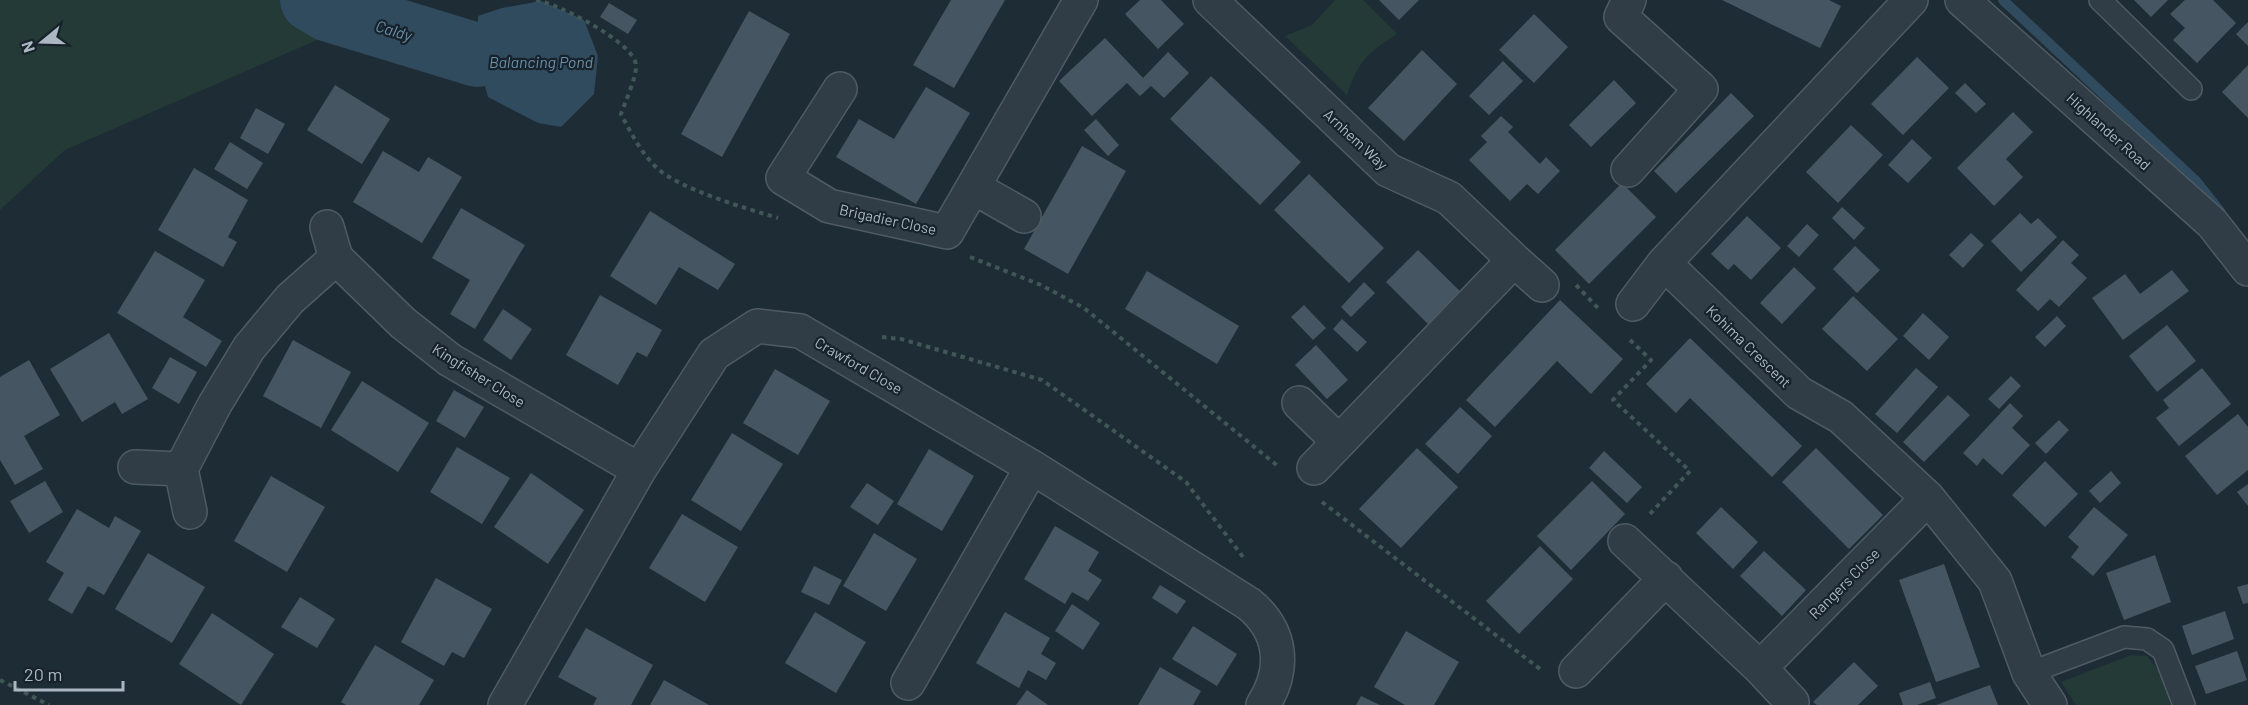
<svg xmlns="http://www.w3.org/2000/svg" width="2248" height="705" viewBox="0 0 2248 705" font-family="Barlow,sans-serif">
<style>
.green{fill:#233a37}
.water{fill:#304a5e}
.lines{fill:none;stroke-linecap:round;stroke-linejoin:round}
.stream{stroke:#304a5e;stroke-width:10}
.river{stroke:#304a5e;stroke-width:64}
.building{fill:#455662}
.lane-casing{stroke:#4f5b64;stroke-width:24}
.street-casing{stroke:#4f5b64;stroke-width:36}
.path{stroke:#415757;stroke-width:4;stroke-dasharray:4.5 4.5;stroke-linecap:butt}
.lane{stroke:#313d46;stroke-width:21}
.street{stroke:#313d46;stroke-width:33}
.labels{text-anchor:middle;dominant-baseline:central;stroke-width:4.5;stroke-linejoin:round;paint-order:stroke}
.street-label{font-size:15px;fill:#abb8c4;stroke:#17222a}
.water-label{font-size:16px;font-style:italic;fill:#698faa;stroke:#17222a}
</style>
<rect width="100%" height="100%" fill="#1e2c35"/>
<path class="green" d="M0,0H287L338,31L340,4L332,0H393L338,31L65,150L0,210Z
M1335,0H1363L1397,34C1367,53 1358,62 1347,95L1285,36L1312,25Z
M2131,655L2147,656L2158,670L2171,705H2076L2061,682Z"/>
<path class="water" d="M541,1L584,20L598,56L594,94L561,127L538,123L488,97L477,55L478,16L502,8Z"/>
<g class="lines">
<path class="stream" d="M2003,0L2197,182L2220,211"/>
<path class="river" d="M312,0L329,10L477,55"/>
</g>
<path class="building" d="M951,0H1005L954,88L913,65Z
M1140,0H1161L1184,24L1158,49L1125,14Z
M1379,0H1419L1399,20Z
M1722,0H1829L1841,6L1820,48Z
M2134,0H2168L2151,17Z
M2185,0H2213L2236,23L2197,63L2173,40L2185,28L2170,14Z
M609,3L637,20L628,34L600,17Z
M749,11L790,34L722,157L681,134Z
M1534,14L1568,47L1534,83L1499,50Z
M2248,22V46L2236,34Z
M1105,38L1143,78L1168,52L1189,73L1164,98L1151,86L1140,96L1127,83L1092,116L1059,81Z
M1422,50L1457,84L1404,141L1368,108Z
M1917,57L1949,88L1903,135L1871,104Z
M1503,61L1523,81L1489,115L1469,96Z
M2248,65V118L2222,92Z
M1211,76L1301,162L1260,205L1170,119Z
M1614,80L1636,103L1591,147L1569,125Z
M1965,83L1986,104L1976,113L1955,93Z
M335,85L390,119L362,164L307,130Z
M926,87L970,113L916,204L836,157L859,119L894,139Z
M1731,93L1754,116L1676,193L1654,171Z
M256,108L285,124L268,154L240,138Z
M2013,112L2033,132L2006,159L2023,177L1994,206L1957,168Z
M1501,116L1513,127L1508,132L1540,164L1546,157L1560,171L1538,194L1527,184L1510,201L1469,160L1487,142L1481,136Z
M1096,119L1119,145L1108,156L1084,130Z
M1851,125L1883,155L1838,203L1806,172Z
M1912,139L1932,158L1908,183L1888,165Z
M230,142L263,163L247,189L214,169Z
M1082,146L1126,171L1068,274L1024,249Z
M383,151L419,172L428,157L462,177L422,243L353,202Z
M194,168L248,200L228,237L237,242L223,267L158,230Z
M1309,174L1384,248L1349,283L1274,210Z
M1622,183L1656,217L1589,284L1555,250Z
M1842,207L1865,228L1854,240L1832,218Z
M461,208L525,245L475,329L450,314L470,280L432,258Z
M650,211L735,264L718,290L679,267L656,305L610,276Z
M2020,213L2031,224L2038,218L2057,237L2021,272L1991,241Z
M1747,216L1781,248L1751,280L1734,264L1728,270L1711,254Z
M1807,224L1819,235L1799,257L1787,246Z
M1971,233L1984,245L1963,268L1949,255Z
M2063,240L2079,255L2071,263L2087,278L2059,307L2050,299L2038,311L2016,290Z
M1855,246L1880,270L1857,293L1833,269Z
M1418,250L1464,295L1432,328L1386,282Z
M155,251L205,280L183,317L222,341L206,367L117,313Z
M1794,267L1816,288L1782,324L1760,303Z
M2172,270L2189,291L2123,340L2092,298L2125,274L2140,294Z
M1147,271L1239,326L1217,364L1125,309Z
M1364,282L1375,293L1351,317L1341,307Z
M600,295L662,330L647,357L637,352L618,385L566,355Z
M1853,296L1898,339L1867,371L1822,329Z
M1560,300L1623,359L1591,394L1557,361L1495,427L1466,400Z
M1304,305L1326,328L1313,340L1291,317Z
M503,309L532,329L511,360L483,340Z
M1923,313L1949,337L1929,360L1903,336Z
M2057,316L2066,326L2045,347L2035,337Z
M1342,319L1367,342L1357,352L1333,329Z
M2167,325L2196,361L2157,392L2129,356Z
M109,333L148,399L122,414L115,402L82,422L50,369Z
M1690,338L1802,446L1772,477L1690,398L1676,413L1646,384Z
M293,340L351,372L321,428L263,396Z
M1316,345L1348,380L1327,399L1295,365Z
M170,357L197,372L179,404L152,388Z
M29,360L60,415L24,436L43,469L15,485L0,460V377Z
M1916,368L1938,387L1897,433L1875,414Z
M2202,368L2231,404L2179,446L2156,418L2169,408L2163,400Z
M775,369L830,401L798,455L743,423Z
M2011,376L2021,386L1999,409L1988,399Z
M362,381L429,423L398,472L331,430Z
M454,390L484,407L465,438L436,421Z
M1948,395L1970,415L1924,462L1903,442Z
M2010,403L2023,416L2012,428L2030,445L2002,475L1983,458L1977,466L1963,453Z
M1460,407L1492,436L1458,474L1425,444Z
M2238,414L2248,427V470L2217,495L2185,456Z
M2059,420L2069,430L2046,454L2035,443Z
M732,433L783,464L741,531L691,500Z
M457,447L510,478L482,524L430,492Z
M1417,448L1458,487L1401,548L1359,509Z
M1816,448L1883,515L1849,549L1782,482Z
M929,449L974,476L942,531L897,504Z
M1604,451L1642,487L1627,503L1589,468Z
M2045,461L2078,494L2045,527L2012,495Z
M2111,471L2121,483L2100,503L2089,491Z
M531,473L584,510L548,564L494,527Z
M271,476L325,507L287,572L234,541Z
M45,481L63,512L29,533L10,501Z
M1592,481L1625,514L1571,570L1537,536Z
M867,483L894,501L878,525L850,507Z
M2248,484V506L2237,492Z
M1721,507L1758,542L1733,569L1696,533Z
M2094,507L2128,535L2093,576L2071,557L2079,547L2068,537Z
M77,509L109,528L115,516L141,531L104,595L88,586L72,614L48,600L64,573L46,562Z
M682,514L738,547L705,602L649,568Z
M1055,526L1099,552L1088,571L1102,580L1088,601L1072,592L1065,604L1024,579Z
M874,533L917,559L886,611L843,586Z
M1540,546L1573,579L1519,634L1486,601Z
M1764,551L1806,590L1782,616L1740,576Z
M148,553L205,587L172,643L115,609Z
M2155,555L2171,602L2124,620L2106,573Z
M1944,564L1980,667L1936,682L1899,580Z
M814,566L842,580L829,605L801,592Z
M436,578L492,609L464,658L452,652L444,666L401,642Z
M2248,584V603L2243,604L2237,587Z
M1160,585L1186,601L1177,614L1152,598Z
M300,597L335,619L317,648L281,627Z
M1072,604L1100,623L1083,650L1055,631Z
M2225,611L2234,639L2192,655L2182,626Z
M815,612L866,642L836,693L785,663Z
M1005,612L1050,638L1041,654L1056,663L1046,680L1028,670L1019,688L976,663Z
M212,613L274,654L241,705L179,664Z
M1193,626L1237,654L1217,686L1172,659Z
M586,628L653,665L631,705H593L597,698L558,677Z
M1406,631L1459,662L1434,705H1405L1374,687Z
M375,645L434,680L419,705H346L341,702Z
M2237,651L2247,680L2206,694L2195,666Z
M1854,662L1878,686L1858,705H1817L1813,702Z
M1160,667L1201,691L1193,705H1138Z
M664,680L709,705H650Z
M1930,682L1936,698L1917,705H1903L1899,693Z
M1990,685L1998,705H1936Z
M1027,690L1048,705H1016Z
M1361,696L1380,705H1356Z"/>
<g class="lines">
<defs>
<path id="lane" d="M2100,0L2191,89
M2029,673L2124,637L2147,639L2163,650L2184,705"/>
<path id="street" d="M1210,0L1388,170L1449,198L1514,260
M1911,0L1664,263L1799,393L1841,417L1928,498L1995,581L2029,673L2050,705
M1962,0L2212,223L2248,269
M840,89L783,178L829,206L947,232L1081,0
M1628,170L1701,89L1621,17L1629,0
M973,187L1024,216
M327,227L336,258
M1633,304L1664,263
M1299,403L1339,442
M135,467L181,469
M1314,468L1514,260L1542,285
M190,512L181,469L215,404L249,348L290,299L336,258L403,323L450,360L639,470
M1625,541L1760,668L1928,498
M1760,668L1792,702
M1576,671L1666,578
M908,683L1032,467
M505,705L639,470L714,354L757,326L800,331L1032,467L1249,604C1282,631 1286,669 1263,705"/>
</defs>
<use href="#lane" class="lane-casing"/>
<use href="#street" class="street-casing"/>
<path class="path" d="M536,0C558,4 634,42 636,65C637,76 625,102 621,114C631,133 641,153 657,168C679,189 748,209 778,218
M970,257L1041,285L1084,308L1279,467
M1576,285L1598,308
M882,337L901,339L1042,380L1186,482L1243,557
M1630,340L1651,360L1613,400L1690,471L1648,516
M1322,502L1540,669
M0,680L49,705"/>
<use href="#lane" class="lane"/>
<use href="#street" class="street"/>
</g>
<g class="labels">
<g class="street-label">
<text transform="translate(2109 131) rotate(42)">Highlander Road</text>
<text transform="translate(1356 139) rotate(43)">Arnhem Way</text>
<text transform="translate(888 219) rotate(12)">Brigadier Close</text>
<text transform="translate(1749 346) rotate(44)">Kohima Crescent</text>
<text transform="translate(859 365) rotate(30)">Crawford Close</text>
<text transform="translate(479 375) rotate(32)">Kingfisher Close</text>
<text transform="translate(1844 583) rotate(-45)">Rangers Close</text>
</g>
<g class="water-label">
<text transform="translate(394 30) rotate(17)">Caldy</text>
<text x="541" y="61">Balancing Pond</text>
</g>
</g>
<g transform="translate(42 42) rotate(251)" stroke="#17222a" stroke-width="4.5" paint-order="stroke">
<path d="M0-4.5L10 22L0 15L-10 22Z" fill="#abb8c4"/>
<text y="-9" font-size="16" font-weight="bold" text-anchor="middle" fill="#abb8c4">N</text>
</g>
<path d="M15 681v9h108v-9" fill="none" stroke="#abb8c4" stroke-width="3"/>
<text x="24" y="681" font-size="18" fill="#abb8c4" stroke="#17222a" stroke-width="4.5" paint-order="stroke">20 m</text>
</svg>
